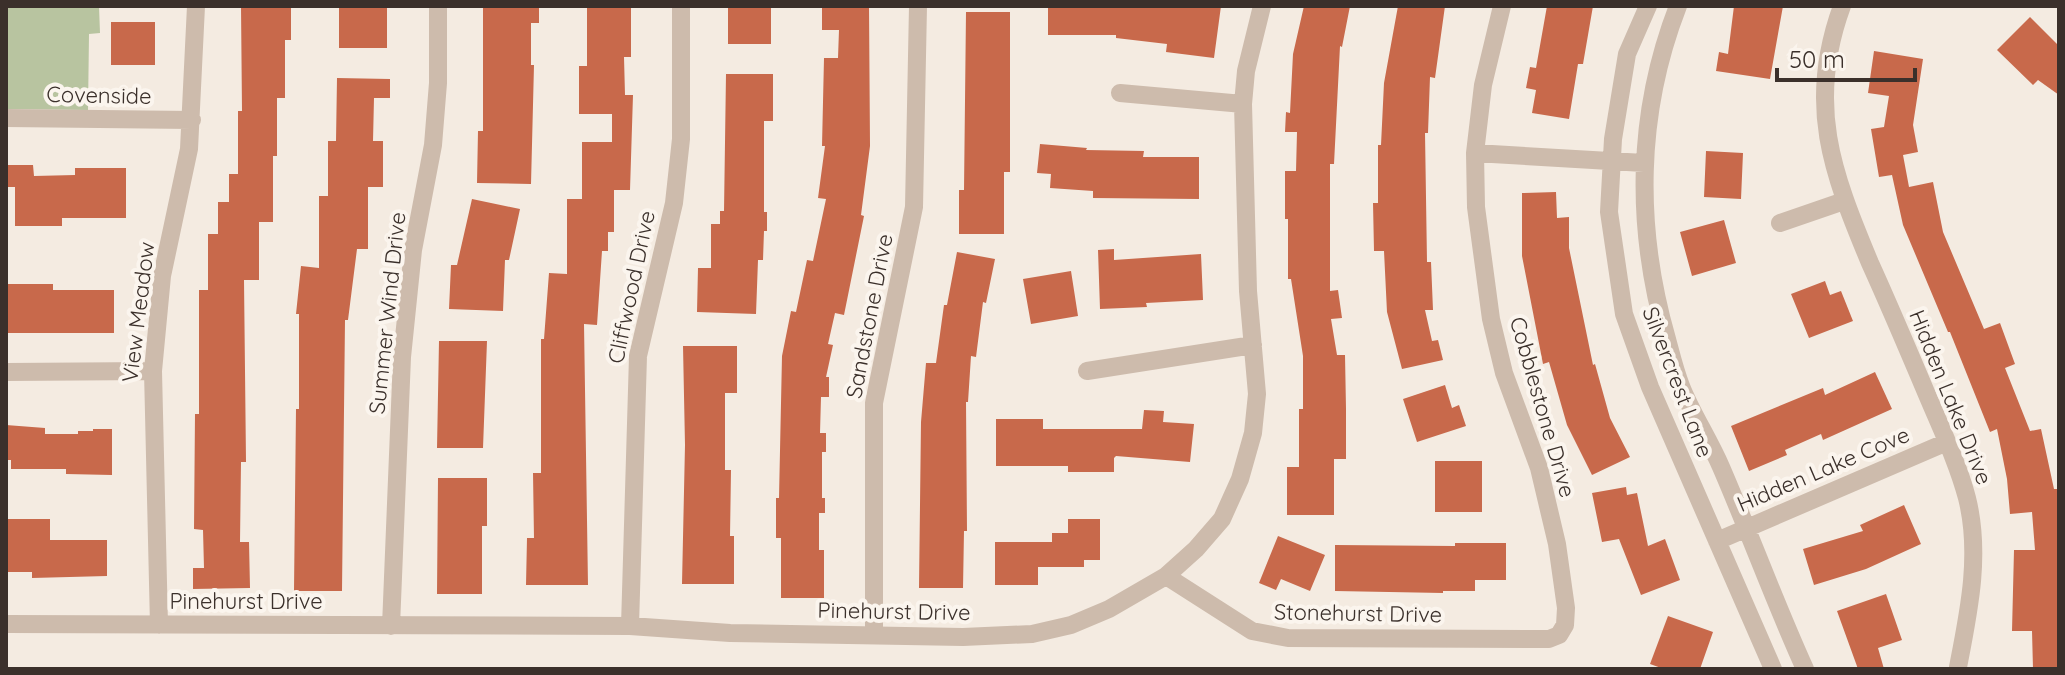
<svg xmlns="http://www.w3.org/2000/svg" width="2065" height="675" viewBox="0 0 2065 675" font-family="Quicksand,sans-serif">
<style>
.green{fill:#b8c4a0}
.building{fill:#c8694b}
.lines{fill:none;stroke-linecap:round;stroke-linejoin:round}
.minor{stroke:#cdbbac;stroke-width:18}
.labels{text-anchor:middle;dominant-baseline:central;stroke-width:8;stroke-linejoin:round;paint-order:stroke}
.street-label{font-size:22px;fill:#3b302b;stroke:#fbf5ee}
</style>
<rect width="100%" height="100%" fill="#f4ebe1"/>
<path class="green" d="M6,6H99L100,33L89,34L88,110L6,109Z"/>
<path class="building" d="M241,6H291V40H285V98H277V156H273V222H259V280H244L246,462H241L240,542H249L250,588L193,589V568H204L203,530L194,529L195,414H199V290H208V234H218V202H229V174H238V111H242Z
M339,6H387V48H339Z
M587,6H631V57H624L625,95H633L630,190H614V232H608V251H602L597,325L584,324L588,585H526L527,538H534L533,473H541V339H544L549,273L567,274V199H582V142H612V114H579V66H587Z
M728,6H771V44H728Z
M822,6H869L870,146L861,215L864,216L844,315L835,313L828,344L833,345L826,377H829V397H821L820,433H826V452H822V498H825V513H819V550H824V598H781V538H776V498H779L782,356L791,311L796,312L807,260L813,261L826,199L818,198L825,146H822L824,58H838L839,30H822Z
M1048,6H1221L1214,58L1166,52L1167,44L1116,38V35H1048Z
M1304,6H1350L1342,47L1340,46L1334,164H1330V291L1338,290L1342,318L1331,319L1337,355H1345L1346,409V459H1334V515H1287V467H1299V409H1303V356L1291,279H1288V219H1285V171H1296L1297,132H1285L1286,112L1290,113L1293,54Z
M1398,6H1445L1435,78L1430,77L1428,133H1425L1427,262H1431L1433,310H1425L1432,341L1438,340L1443,360L1402,369L1387,312L1384,251H1374L1373,203H1378V145H1381L1384,83Z
M1547,6H1593L1583,64H1578L1569,119L1532,113L1536,90L1526,88L1530,67L1536,68Z
M1734,6H1783L1770,79L1716,71L1719,52L1728,54Z
M483,7H539V23H531V65H534L531,184L477,183L478,131H483Z
M966,12H1010V172H1004V234H959V190H964Z
M2030,17L2059,46V95L2038,80L2033,85L1997,50Z
M111,22H155V65H111Z
M1874,51L1923,59L1913,125L1918,152L1903,155L1909,187L1933,182L1943,232L1984,329L2000,323L2015,364L2005,368L2030,431L2041,429L2054,489H2059V669H2033L2032,631H2012L2014,550H2035L2032,512L2010,514L2007,479L1997,429L1990,432L1950,332H1948L1903,225L1892,175L1879,177L1871,129L1884,127L1889,96L1868,93Z
M726,74H773V121H764V212H767V231H764L763,260H758L756,314L697,312L698,268H711V224H720V211H724Z
M337,78L390,79V98H374L373,141H383V187H368V249H357L348,320H345L342,591H294L296,409H299V314H296L301,266L319,268V196H328V141H336Z
M1040,144L1087,148L1086,150L1144,151L1143,157H1199V199L1093,198V191L1050,188L1051,174L1037,173Z
M1706,151L1743,153L1741,199L1704,197Z
M7,165H33L34,176L75,175V168H126V218H62V226H15V187H8Z
M1556,192L1557,218L1569,217V248L1593,365L1595,364L1610,418L1630,457L1592,475L1567,425L1549,362L1543,364L1522,256V193Z
M472,199L520,209L509,260H505L503,311L449,309L451,265H457Z
M1724,220L1736,263L1692,276L1680,232Z
M1114,249V260L1201,254L1203,300L1146,303L1147,307L1100,309L1098,250Z
M957,252L995,259L986,303L983,302L976,357L971,356L968,402H966L967,531H964L963,588H919L921,422L926,363H936L944,305H947Z
M1071,271L1078,316L1031,324L1023,279Z
M1825,281L1830,295L1841,291L1853,321L1809,338L1791,294Z
M6,284H53V290H114V333H6Z
M439,341H487L483,448H437Z
M683,346H737V393H725V470H731L730,536H734V584H682L685,445Z
M1875,372L1892,409L1823,440L1821,434L1785,450L1787,455L1749,471L1731,426L1823,388L1825,395Z
M1445,385L1452,408L1459,405L1466,426L1417,442L1403,399Z
M1144,410L1164,411L1163,422L1194,424L1190,462L1116,456L1114,458V472H1068V466H996V419H1043V429H1142Z
M6,425L45,428V434H78V431H93V429H112V475L66,474V469H11V460H6Z
M1435,461H1482V512H1435Z
M438,478H487V526H482V594H437Z
M1626,487L1627,495L1637,493L1648,546L1665,539L1680,580L1641,595L1619,539L1602,542L1592,493Z
M1904,505L1921,544L1866,569L1814,585L1803,549L1863,531L1860,525Z
M6,519H50V540H107V576L32,578V572H6Z
M1068,519H1100V560H1084V567H1038V585H995V542H1052V533H1068Z
M1278,536L1325,555L1310,591L1281,579L1276,590L1259,583Z
M1455,543H1506V580H1475V591H1443V593L1335,591V545L1455,546Z
M1886,594L1902,640L1878,648L1884,669H1858L1837,611Z
M1668,616L1713,632L1700,669H1664L1650,664Z"/>
<g class="lines">
<path class="minor" d="M1648,6L1627,54L1613,139L1609,212L1624,314L1650,387L1773,669
M1678,6C1636,114 1635,228 1667,339C1671,354 1675,371 1681,386C1692,414 1709,439 1721,467C1750,534 1775,603 1805,669
M1842,6C1806,104 1832,172 1870,263C1890,307 1909,352 1928,397C1942,430 1958,464 1967,498C1981,554 1969,611 1958,667
M1120,93L1243,104
M6,118L192,120
M1475,153L1644,163
M1780,223L1844,201
M1087,371L1253,345
M6,372L153,371
M1717,541L1947,442
M1166,576L1252,631L1288,638L1549,639L1559,635L1565,625L1566,608L1557,544L1539,468L1504,373L1491,319L1476,207L1475,153L1483,85L1502,6
M6,624L630,626L730,633L963,637L1032,634L1071,625L1109,609L1166,576L1196,549L1222,519L1240,479L1253,433L1257,394L1248,291L1243,104L1246,71L1262,6
M159,625L153,371L162,276L189,149L196,6
M391,626L402,357L413,250L433,145L438,83V6
M630,626L638,356L674,203L681,139V6
M874,635V403L914,207L918,6"/>
</g>
<g class="labels">
<g class="street-label">
<text transform="translate(99 95) rotate(1)">Covenside</text>
<text transform="translate(631 287) rotate(-78)">Cliffwood Drive</text>
<text transform="translate(138 312) rotate(-83)">View Meadow</text>
<text transform="translate(387 313) rotate(-84)">Summer Wind Drive</text>
<text transform="translate(869 316) rotate(-79)">Sandstone Drive</text>
<text transform="translate(1678 382) rotate(69)">Silvercrest Lane</text>
<text transform="translate(1951 397) rotate(68)">Hidden Lake Drive</text>
<text transform="translate(1543 407) rotate(74)">Cobblestone Drive</text>
<text transform="translate(1823 469) rotate(-23)">Hidden Lake Cove</text>
<text x="246" y="601">Pinehurst Drive</text>
<text transform="translate(894 611) rotate(1)">Pinehurst Drive</text>
<text transform="translate(1358 613) rotate(1)">Stonehurst Drive</text>
</g>
</g>
<rect width="2065" height="675" fill="none" stroke="#3b302b" stroke-width="16"/>
<path d="M1777 68v12h138v-12" fill="none" stroke="#3b302b" stroke-width="4"/>
<text x="1789" y="68" font-size="24" fill="#3b302b" stroke="#fbf5ee" stroke-width="6" paint-order="stroke">50 m</text>
</svg>
